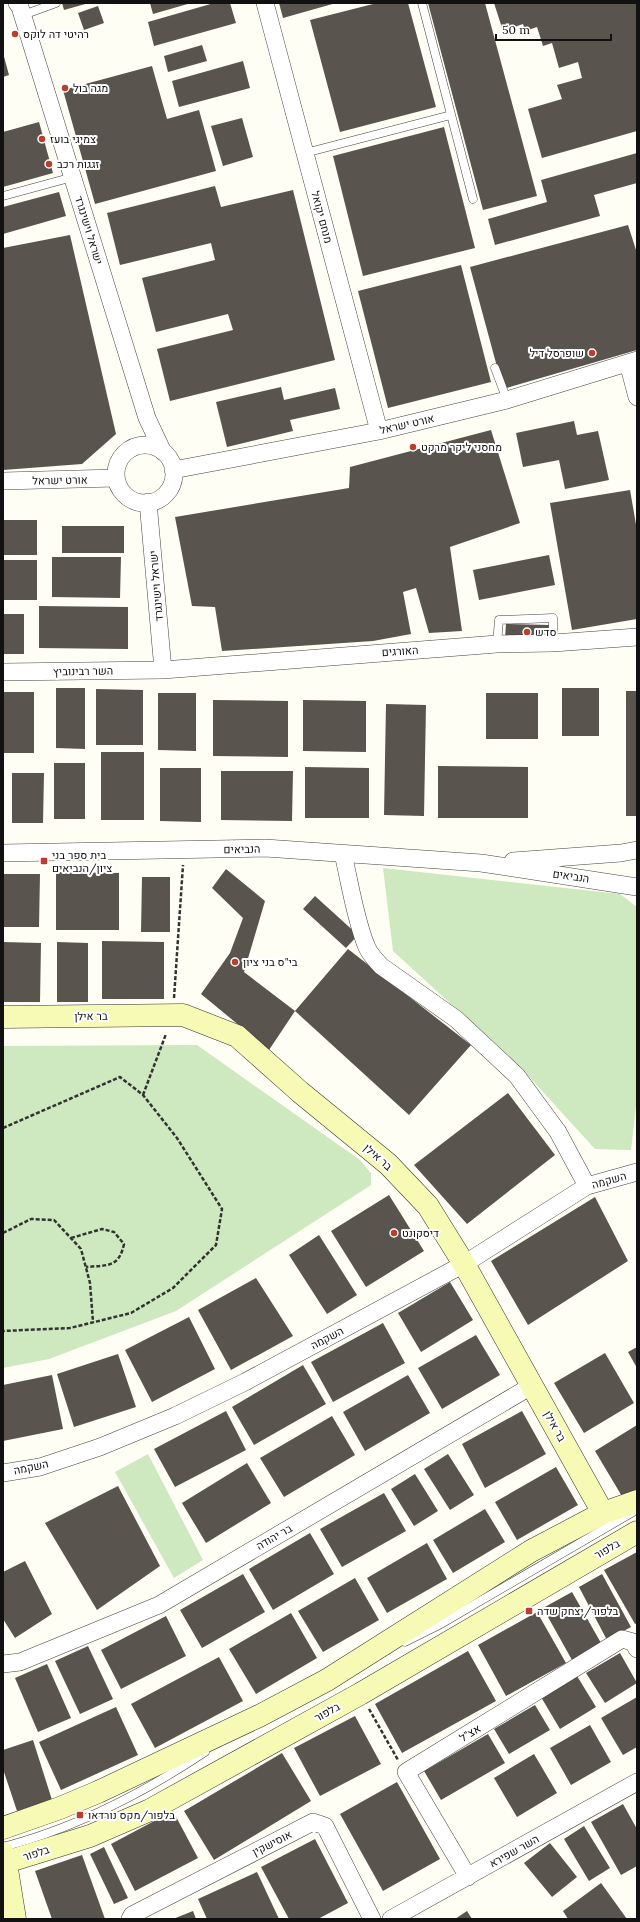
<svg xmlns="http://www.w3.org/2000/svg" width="640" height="1922" viewBox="0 0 640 1922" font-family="Lora,Heebo,serif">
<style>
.green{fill:#cee8bf}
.building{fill:#59544d}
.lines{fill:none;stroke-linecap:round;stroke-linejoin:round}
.lane-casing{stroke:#444;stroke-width:9}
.street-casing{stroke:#444;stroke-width:18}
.secondary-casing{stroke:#333;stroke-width:23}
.path{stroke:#333;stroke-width:2.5;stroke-dasharray:4 2;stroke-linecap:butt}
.lane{stroke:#fff;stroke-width:8}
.street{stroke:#fff;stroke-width:17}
.secondary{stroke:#f7fab4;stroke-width:22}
.poi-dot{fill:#ba3e30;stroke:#fff;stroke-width:1.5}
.labels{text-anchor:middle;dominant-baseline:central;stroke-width:4;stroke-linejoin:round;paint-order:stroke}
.poi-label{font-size:11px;fill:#111;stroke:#fff;text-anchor:start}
.street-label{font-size:11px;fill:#111;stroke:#fff}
</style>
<rect width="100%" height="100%" fill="#fefef5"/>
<path class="green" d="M383,868L620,894L637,907V1097L631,1150L595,1149L522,1069L393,951Z
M197,1045L360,1160L371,1173V1185L176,1311L49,1359L3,1368V1046Z
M148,1454L203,1560L174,1578L115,1472Z"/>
<path class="building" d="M62,3H89L64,10Z
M150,3H191L153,14Z
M214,3H230L236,23L154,46L148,22Z
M279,3H336L283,18Z
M377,3H408L436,107L340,132L310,20Z
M428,3H485L537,196L483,210Z
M494,3H637V131L542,158L528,109L562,99L557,85L582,78L578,62L559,68L552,43L543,46L537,27L525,31L523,24L503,31Z
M98,6L104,23L84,30L78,13Z
M202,45L207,61L168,72L164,56Z
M3,53L9,75L3,77Z
M243,61L250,88L179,107L172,81Z
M152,66L167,119L199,110L216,171L95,204L63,90Z
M242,118L253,157L223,166L211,126Z
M39,122L53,173L3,187V132Z
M444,127L475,248L363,276L333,156Z
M637,153V183L594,195L600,216L495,245L488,219L547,202L541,180Z
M215,186L221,207L293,190L335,360L170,401L157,349L233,330L228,314L156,332L142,278L215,260L211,243L120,265L107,213Z
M59,192L66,216L3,234V207Z
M628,225L637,253V350L503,389L470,267Z
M70,235L116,434L82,464L3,470V248Z
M461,265L491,382L388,408L358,291Z
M281,387L284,400L335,388L340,409L290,420L293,431L227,447L216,402Z
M574,421L577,435L598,431L609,480L565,489L559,460L523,467L516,433Z
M491,430L520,523L450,547L462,631L429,633L416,588L403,592L411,634L373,641L222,651L215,607L192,606L175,517L349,488L350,467Z
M630,490L637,530V619L572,630L550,503Z
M3,520H37V555H3Z
M62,526H124V553H62Z
M549,555L555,585L479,600L473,570Z
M52,557H121L120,598L52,597Z
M3,560H37V600H3Z
M39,606L128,607V649L39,648Z
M3,614H24V654H3Z
M506,624L549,625L547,639L505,638Z
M56,688H85V749L56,748Z
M562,688H599V736H562Z
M96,689L143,690V745H96Z
M626,691H637V816H626Z
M3,692H34V753H3Z
M158,693H196V751L158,750Z
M486,693H538V739H486Z
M213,700L288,701V757L213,756Z
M303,700L366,701V752L303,751Z
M386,704L426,705L424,816L384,815Z
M101,752H144V820H101Z
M54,763H85V819H54Z
M438,766L528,767V818H438Z
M305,767L369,768V818H305Z
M160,768H201V822L160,821Z
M221,771H293L292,821L221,820Z
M12,773H44L43,823H12Z
M226,869L265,901L244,972L295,1011L269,1050L201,994L230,953L243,918L212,888Z
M56,872L119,873V930H56Z
M3,874H40L39,927H3Z
M142,877H170V932H141Z
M315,896L358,935L346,948L303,909Z
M102,941L164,942V999H102Z
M3,942L41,943L40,1002H3Z
M57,942L88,943V1002H57Z
M348,949L471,1045L409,1115L295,1011Z
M508,1093L555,1155L467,1224L414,1165Z
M389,1195L424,1251L366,1287L331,1231Z
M595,1197L628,1261L528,1325L491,1261Z
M319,1235L357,1295L327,1314L289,1255Z
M256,1278L293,1336L231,1370L198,1310Z
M450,1282L473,1320L421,1352L398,1313Z
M189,1317L215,1369L152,1402L125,1350Z
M383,1323L405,1363L333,1402L311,1362Z
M476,1335L500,1375L442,1409L418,1368Z
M637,1347V1368L628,1352Z
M605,1353L634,1403L584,1433L554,1383Z
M118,1354L136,1407L74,1427L57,1374Z
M303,1365L326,1404L254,1445L232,1407Z
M52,1375L63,1429L3,1441V1385Z
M408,1375L430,1413L365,1451L343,1412Z
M226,1411L246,1450L175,1487L154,1449Z
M522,1411L546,1454L485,1488L462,1444Z
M332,1416L355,1455L284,1497L260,1458Z
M637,1425V1489L623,1498L595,1451Z
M448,1454L474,1495L450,1510L424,1469Z
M247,1463L271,1503L206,1543L182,1503Z
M556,1467L578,1505L517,1540L495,1502Z
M415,1474L438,1511L414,1526L391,1489Z
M118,1486L160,1566L97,1610L45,1523Z
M384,1493L406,1531L342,1567L320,1529Z
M485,1509L505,1542L453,1573L433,1540Z
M310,1533L334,1574L273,1610L249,1569Z
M427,1543L447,1579L387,1613L367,1578Z
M637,1552V1623L635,1624L604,1570Z
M25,1561L52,1614L15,1638L3,1619V1572Z
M243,1574L265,1612L202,1648L180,1610Z
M602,1574L631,1627L607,1640L579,1587Z
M355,1578L379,1620L323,1652L298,1611Z
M572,1592L601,1643L572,1660L543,1608Z
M537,1612L566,1663L506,1696L478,1645Z
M291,1613L317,1658L256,1694L229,1649Z
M166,1616L186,1656L121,1689L101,1650Z
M88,1646L113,1699L80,1714L55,1661Z
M468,1651L496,1701L402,1753L375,1704Z
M620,1653L637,1683L605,1703L586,1673Z
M219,1657L243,1701L155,1748L131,1704Z
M47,1664L71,1718L38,1732L15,1678Z
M577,1676L596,1707L560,1729L541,1697Z
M637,1697V1747L623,1755L601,1718Z
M535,1705L550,1730L509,1754L494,1729Z
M116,1707L138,1755L61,1790L39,1742Z
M355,1716L381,1764L320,1796L294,1748Z
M590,1725L611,1762L571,1785L550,1748Z
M488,1734L505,1763L441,1800L424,1771Z
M33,1740L52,1800L17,1811L3,1769V1750Z
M282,1753L311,1801L214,1860L184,1811Z
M534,1754L557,1793L517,1817L494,1778Z
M397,1782L440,1859L383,1891L340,1814Z
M623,1804L637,1829V1866L621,1875L591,1822Z
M173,1811L198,1858L135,1891L111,1844Z
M584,1826L610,1868L589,1881L564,1839Z
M315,1839L348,1903L318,1919H289L261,1867Z
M550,1843L577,1877L552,1897L524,1863Z
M104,1847L128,1898L114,1904L90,1854Z
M82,1855L105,1919H52L35,1871Z
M257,1872L279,1919H207L198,1899Z
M601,1883L627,1919H568L563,1911Z
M193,1911L196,1919H173Z
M467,1911L472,1919H455Z"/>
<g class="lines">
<defs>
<path id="lane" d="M422,3L473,199
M23,15L56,3
M305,153L451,115
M3,196L73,177
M495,368L507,400
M497,644L499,620L553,618V643
M405,1642L439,1625L633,1512
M3,1847C76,1828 142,1794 205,1752"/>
<path id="street" d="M17,3L20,7L147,418L163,452
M265,3L379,431
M628,363L637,397
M116 474a29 29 0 1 1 58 0a29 29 0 1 1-58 0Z
M173,470L379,431L507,400L637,360
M3,481L116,478
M148,502L163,670
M3,672L163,670L497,644L553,643L637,637
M3,853L265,848L481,863L637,887
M343,854C350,883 355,918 366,945C369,954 375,959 381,966L456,1019L517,1076L558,1132L587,1186
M513,861L621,853L637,850
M3,1473L40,1467L100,1447L175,1416L245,1382L464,1264L587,1186L637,1172
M3,1664L20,1662L159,1605L533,1385
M468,1877L406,1772L622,1639L633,1642L637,1649
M130,1919L132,1915L313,1822L325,1826L372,1919
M391,1919L637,1782"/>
<path id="secondary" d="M3,1017L183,1015L237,1036L300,1092L388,1164L428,1206L464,1264L603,1513
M3,1828L60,1808L98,1792L259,1716L327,1680L531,1551L603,1513L637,1501
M3,1853L6,1863L15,1919
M3,1863L90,1836L150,1810L360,1694L637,1532"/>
</defs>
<use href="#lane" class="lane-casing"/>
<use href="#street" class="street-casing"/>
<use href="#secondary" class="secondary-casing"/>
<path class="path" d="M174,998L183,865
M143,1095L166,1034
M3,1128L120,1077L143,1095L177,1138L222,1209L216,1245L173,1288L131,1313L70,1328L3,1331
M3,1233L31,1219L54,1220L81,1249L90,1283L93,1322
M71,1238L102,1229L114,1232L124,1244C119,1268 107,1265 86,1267
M369,1709L398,1760"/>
<use href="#lane" class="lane"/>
<use href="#street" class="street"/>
<use href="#secondary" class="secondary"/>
</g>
<g class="poi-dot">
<circle cx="15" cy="34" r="4"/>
<circle cx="65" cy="88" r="4"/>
<circle cx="42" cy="139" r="4"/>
<circle cx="49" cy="164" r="4"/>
<circle cx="592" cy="353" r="4"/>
<circle cx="413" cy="447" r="4"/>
<circle cx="527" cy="632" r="4"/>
<rect x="40" y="857" width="8" height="8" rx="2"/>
<circle cx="235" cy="962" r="4"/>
<circle cx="394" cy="1233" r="4"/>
<rect x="525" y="1607" width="8" height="8" rx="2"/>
<rect x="76" y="1811" width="8" height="8" rx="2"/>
</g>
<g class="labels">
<g class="poi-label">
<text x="23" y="34">רהיטי דה לוקס</text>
<text x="73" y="88">מגה בול</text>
<text x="50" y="139">צמיגי בועז</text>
<text x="57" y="164">זגגות רכב</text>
<text x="584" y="353" text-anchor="end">שופרסל דיל</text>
<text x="421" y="447">מחסני ליקר מרקט</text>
<text x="535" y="632">סדש</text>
<text x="52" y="855">בית ספר בני<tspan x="52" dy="13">ציון/הנביאים</tspan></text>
<text x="243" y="962">בי"ס בני ציון</text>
<text x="402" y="1233">דיסקונט</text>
<text x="537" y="1611">בלפור/יצחק שדה</text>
<text x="88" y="1815">בלפור/מקס נורדאו</text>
</g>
<g class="street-label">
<text transform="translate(322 217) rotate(75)">מנחם יקואל</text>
<text transform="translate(89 230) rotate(73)">ישראל וישינגרד</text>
<text transform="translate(407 424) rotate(-13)">אורט ישראל</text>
<text transform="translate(60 480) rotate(-1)">אורט ישראל</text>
<text transform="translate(156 586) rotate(-95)">ישראל וישינגרד</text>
<text transform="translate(400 651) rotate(-4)">האורגים</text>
<text transform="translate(83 671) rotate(-1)">השר רבינוביץ</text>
<text transform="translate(242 849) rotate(-1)">הנביאים</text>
<text transform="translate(571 876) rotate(8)">הנביאים</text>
<text transform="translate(91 1016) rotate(-1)">בר אילן</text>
<text transform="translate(378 1157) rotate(41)">בר אילן</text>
<text transform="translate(609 1180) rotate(-16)">השקמה</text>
<text transform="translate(327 1338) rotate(-28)">השקמה</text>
<text transform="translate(555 1426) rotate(61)">בר אילן</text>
<text transform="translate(31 1467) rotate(-12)">השקמה</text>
<text transform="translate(274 1537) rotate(-30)">בר יהודה</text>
<text transform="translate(607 1549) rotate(-30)">בלפור</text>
<text transform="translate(327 1712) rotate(-29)">בלפור</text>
<text transform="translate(470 1733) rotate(-32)">אצ"ל</text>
<text transform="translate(272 1843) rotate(-27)">אוסישקין</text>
<text transform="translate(514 1851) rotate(-29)">השר שפירא</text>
<text transform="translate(36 1853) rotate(-18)">בלפור</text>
</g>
</g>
<rect width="640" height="1922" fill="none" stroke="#111111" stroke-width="8"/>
<path d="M496 34v6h115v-6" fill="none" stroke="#111111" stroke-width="2"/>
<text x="502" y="34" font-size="12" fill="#111111" stroke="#ffffff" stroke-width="3" paint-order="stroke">50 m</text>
</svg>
